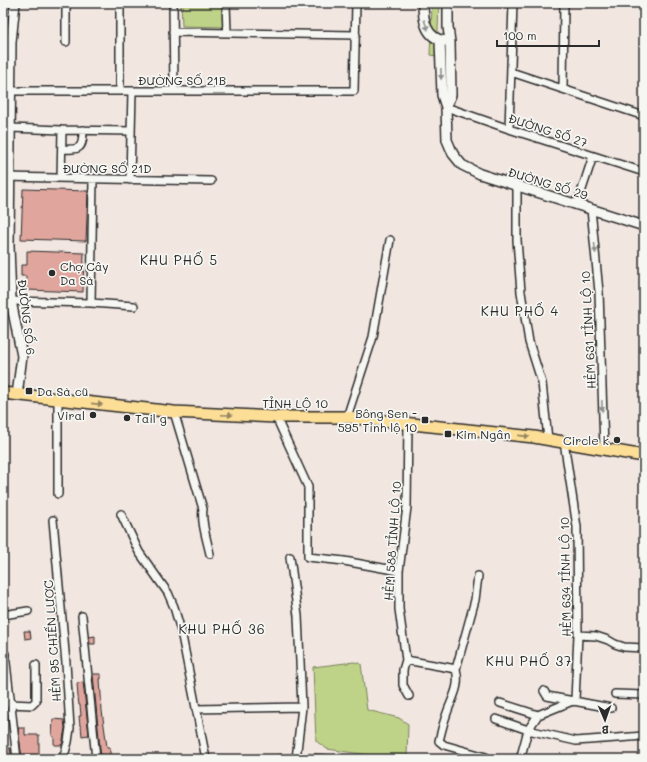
<svg xmlns="http://www.w3.org/2000/svg" width="647" height="762" viewBox="0 0 647 762" font-family="Mali,sans-serif">
<style>
.green{fill:#bfd388;stroke:#757f5a}
.building{fill:#e0a69d;stroke:#2b2b2b}
.lines{fill:none;stroke-linecap:round;stroke-linejoin:round}
.minor-casing{stroke:#2b2b2b;stroke-width:10}
.tertiary-casing{stroke:#2b2b2b;stroke-width:12}
.primary-casing{stroke:#2b2b2b;stroke-width:14}
.minor{stroke:#f6f6f2;stroke-width:7}
.tertiary{stroke:#f6f6f2;stroke-width:9}
.primary{stroke:#fdde96;stroke-width:11}
.oneway{fill:#90908e}
.oneway2{fill:#948460}
.poi-dot{fill:#2b2b2b;stroke:#f6f6f2;stroke-width:1.5}
.labels{text-anchor:middle;dominant-baseline:central;stroke-width:3.5;stroke-linejoin:round;paint-order:stroke}
.street-label{font-size:12px;fill:#2b2b2b;stroke:#f6f6f2}
.poi-label{font-size:12px;fill:#2b2b2b;stroke:#f6f6f2;text-anchor:start}
.neighbourhood-label{font-size:13px;letter-spacing:1px;fill:#2b2b2b;stroke:#f6f6f2}
</style>
<rect width="100%" height="100%" fill="#f2e6e1"/>
<filter id="ink" filterUnits="userSpaceOnUse"><feTurbulence type="fractalNoise" baseFrequency=".025" numOctaves="2"/><feDisplacementMap in="SourceGraphic" scale="8" xChannelSelector="R" yChannelSelector="G"/><feConvolveMatrix kernelMatrix="1 2 1 2 8 2 1 2 1" color-interpolation-filters="sRGB"/></filter>
<g filter="url(#ink)">
<path class="green" d="M181,3H225L226,27L182,26Z
M432,3H439L437,56L430,55Z
M354,662L361,664L367,710L399,718L408,724L407,756L400,759H396L327,749L316,741L313,667Z"/>
<path class="building" d="M23,189L88,191L86,241L21,239Z
M27,251L84,253L83,292L26,290V276H21V265H27Z
M24,631H30L31,638L25,639Z
M95,636V644H90L89,637Z
M93,674H101V679H100L102,711L107,747H110V759H101Z
M83,682L89,735L82,736L81,726H80L79,716H81L80,705H79L78,697L77,683Z
M53,719L64,720L65,728L62,745H54V737L52,736Z
M18,728H25V735H39V759H22Z
M10,748L12,759H4L3,749Z"/>
<g class="lines">
<defs>
<path id="minor" d="M120,3V90
M173,3L174,91
M226,3L227,33
M173,32L356,35
M66,42V3
M511,72L644,116
M563,89L564,3
M10,91H354L356,3
M446,107L509,129L644,172
M10,128L62,130L131,131
M509,129L513,3
M62,149C80,150 83,149 83,130
M3,177L211,181
M61,178L62,130
M130,180L132,91
M517,186V240L521,292L529,342L542,383L548,439
M577,205L593,156
M591,209L599,292L604,449
M11,301L91,303L134,306
M91,303L93,179
M174,412L203,509C201,523 207,540 210,554
M276,417L308,487V557L344,561L399,571
M347,417L373,337L390,240
M408,423L407,507L399,571V609L406,660L403,670V685L409,696
M58,494V400
M121,514L139,552L168,593L174,607L181,631L206,759
M53,520L66,663L70,728L68,742L63,759
M290,557L298,616L302,707L296,759
M478,576L475,600L456,669C461,688 451,699 446,716C443,724 441,733 439,741L444,745L486,757
M3,615L28,611
M82,616L96,759
M578,635L596,636L608,640L615,644L624,647L644,648
M5,654L17,759
M406,660L456,669
M544,691L547,696L611,708
M615,694L644,695
M500,703L538,715
M10,704L32,705L36,701V665
M196,709L302,707
M496,719L528,730L576,741L644,736
M521,756L528,730L538,715L575,700L578,635L577,527L564,442
M280,759L296,758L325,759"/>
<path id="tertiary" d="M15,3L11,42L9,246L11,301L22,356L17,395
M423,3C423,19 425,38 445,41
M440,40L442,95L446,107L447,140L453,154L462,165L480,174L644,226
M446,107L451,95L450,42L448,27V3"/>
<path id="primary" d="M3,393L174,412L276,417H347L534,437L644,456"/>
</defs>
<use href="#minor" class="minor-casing"/>
<use href="#tertiary" class="tertiary-casing"/>
<use href="#primary" class="primary-casing"/>
<use href="#minor" class="minor"/>
<use href="#tertiary" class="tertiary"/>
<use href="#primary" class="primary"/>
</g>
<defs><path id="oneway-solid" d="M-6-.8H1V-3.2L6.5 0L1 3.2V.8H-6Z"/></defs>
<g class="oneway">
<use href="#oneway-solid" transform="translate(426 25) rotate(69)"/>
<use href="#oneway-solid" transform="translate(441 74) rotate(89)"/>
<use href="#oneway-solid" transform="translate(595 248) rotate(84)"/>
<use href="#oneway-solid" transform="translate(602 406) rotate(88)"/>
</g>
<g class="oneway2">
<use href="#oneway-solid" transform="translate(97 404) rotate(6)"/>
<use href="#oneway-solid" transform="translate(227 415) rotate(2)"/>
<use href="#oneway-solid" transform="translate(524 436) rotate(6)"/>
</g>
</g>
<g class="poi-dot">
<circle cx="52" cy="273" r="4"/>
<rect x="25" y="387" width="8" height="8" rx="2"/>
<circle cx="93" cy="415" r="4"/>
<circle cx="127" cy="418" r="4"/>
<rect x="421" y="416" width="8" height="8" rx="2"/>
<rect x="444" y="430" width="8" height="8" rx="2"/>
<circle cx="617" cy="440" r="4"/>
</g>
<g class="labels">
<g class="street-label">
<text x="182" y="80">ĐƯỜNG SỐ 21B</text>
<text transform="translate(548 130) rotate(18)">ĐƯỜNG SỐ 27</text>
<text x="107" y="168">ĐƯỜNG SỐ 21D</text>
<text transform="translate(548 183) rotate(17)">ĐƯỜNG SỐ 29</text>
<text transform="translate(27 317) rotate(83)">ĐƯỜNG SỐ 6</text>
<text transform="translate(588 330) rotate(-93)">HẺM 631 TỈNH LỘ 10</text>
<text x="295" y="403">TỈNH LỘ 10</text>
<text transform="translate(392 541) rotate(-86)">HẺM 588 TỈNH LỘ 10</text>
<text transform="translate(565 577) rotate(-91)">HẺM 634 TỈNH LỘ 10</text>
<text transform="translate(52 641) rotate(-94)">HẺM 95 CHIẾN LƯỢC</text>
</g>
<g class="poi-label">
<text x="60" y="266">Chợ Cây<tspan x="60" dy="14">Da Sà</tspan></text>
<text x="37" y="391">Da Sà cũ</text>
<text x="417" y="413" text-anchor="end">Bông Sen -<tspan x="417" dy="14">595 Tỉnh lộ 10</tspan></text>
<text x="85" y="415" text-anchor="end">Viral</text>
<text x="135" y="418">Tail g</text>
<text x="456" y="434">Kim Ngân</text>
<text x="609" y="440" text-anchor="end">Circle k</text>
</g>
<g class="neighbourhood-label">
<text x="179" y="259">KHU PHỐ 5</text>
<text x="520" y="310">KHU PHỐ 4</text>
<text x="222" y="628">KHU PHỐ 36</text>
<text x="529" y="660">KHU PHỐ 37</text>
</g>
</g>
<rect width="647" height="762" fill="none" stroke="#f6f6f2" stroke-width="16"/>
<rect x="8" y="8" width="631" height="746" fill="none" stroke="#2b2b2b" stroke-width="1.5" filter="url(#ink)"/>
<g transform="translate(605 720) rotate(178)" stroke="#f6f6f2" stroke-width="3" paint-order="stroke">
<path d="M0-3L7 15L0 10L-7 15Z" fill="#2b2b2b"/>
<text y="-6" font-size="11" font-weight="bold" text-anchor="middle" fill="#2b2b2b">B</text>
</g>
<path d="M497 40v6h102v-6" fill="none" stroke="#2b2b2b" stroke-width="2"/>
<text x="503" y="40" font-size="12" fill="#2b2b2b" stroke="#f6f6f2" stroke-width="3" paint-order="stroke">100 m</text>
</svg>
